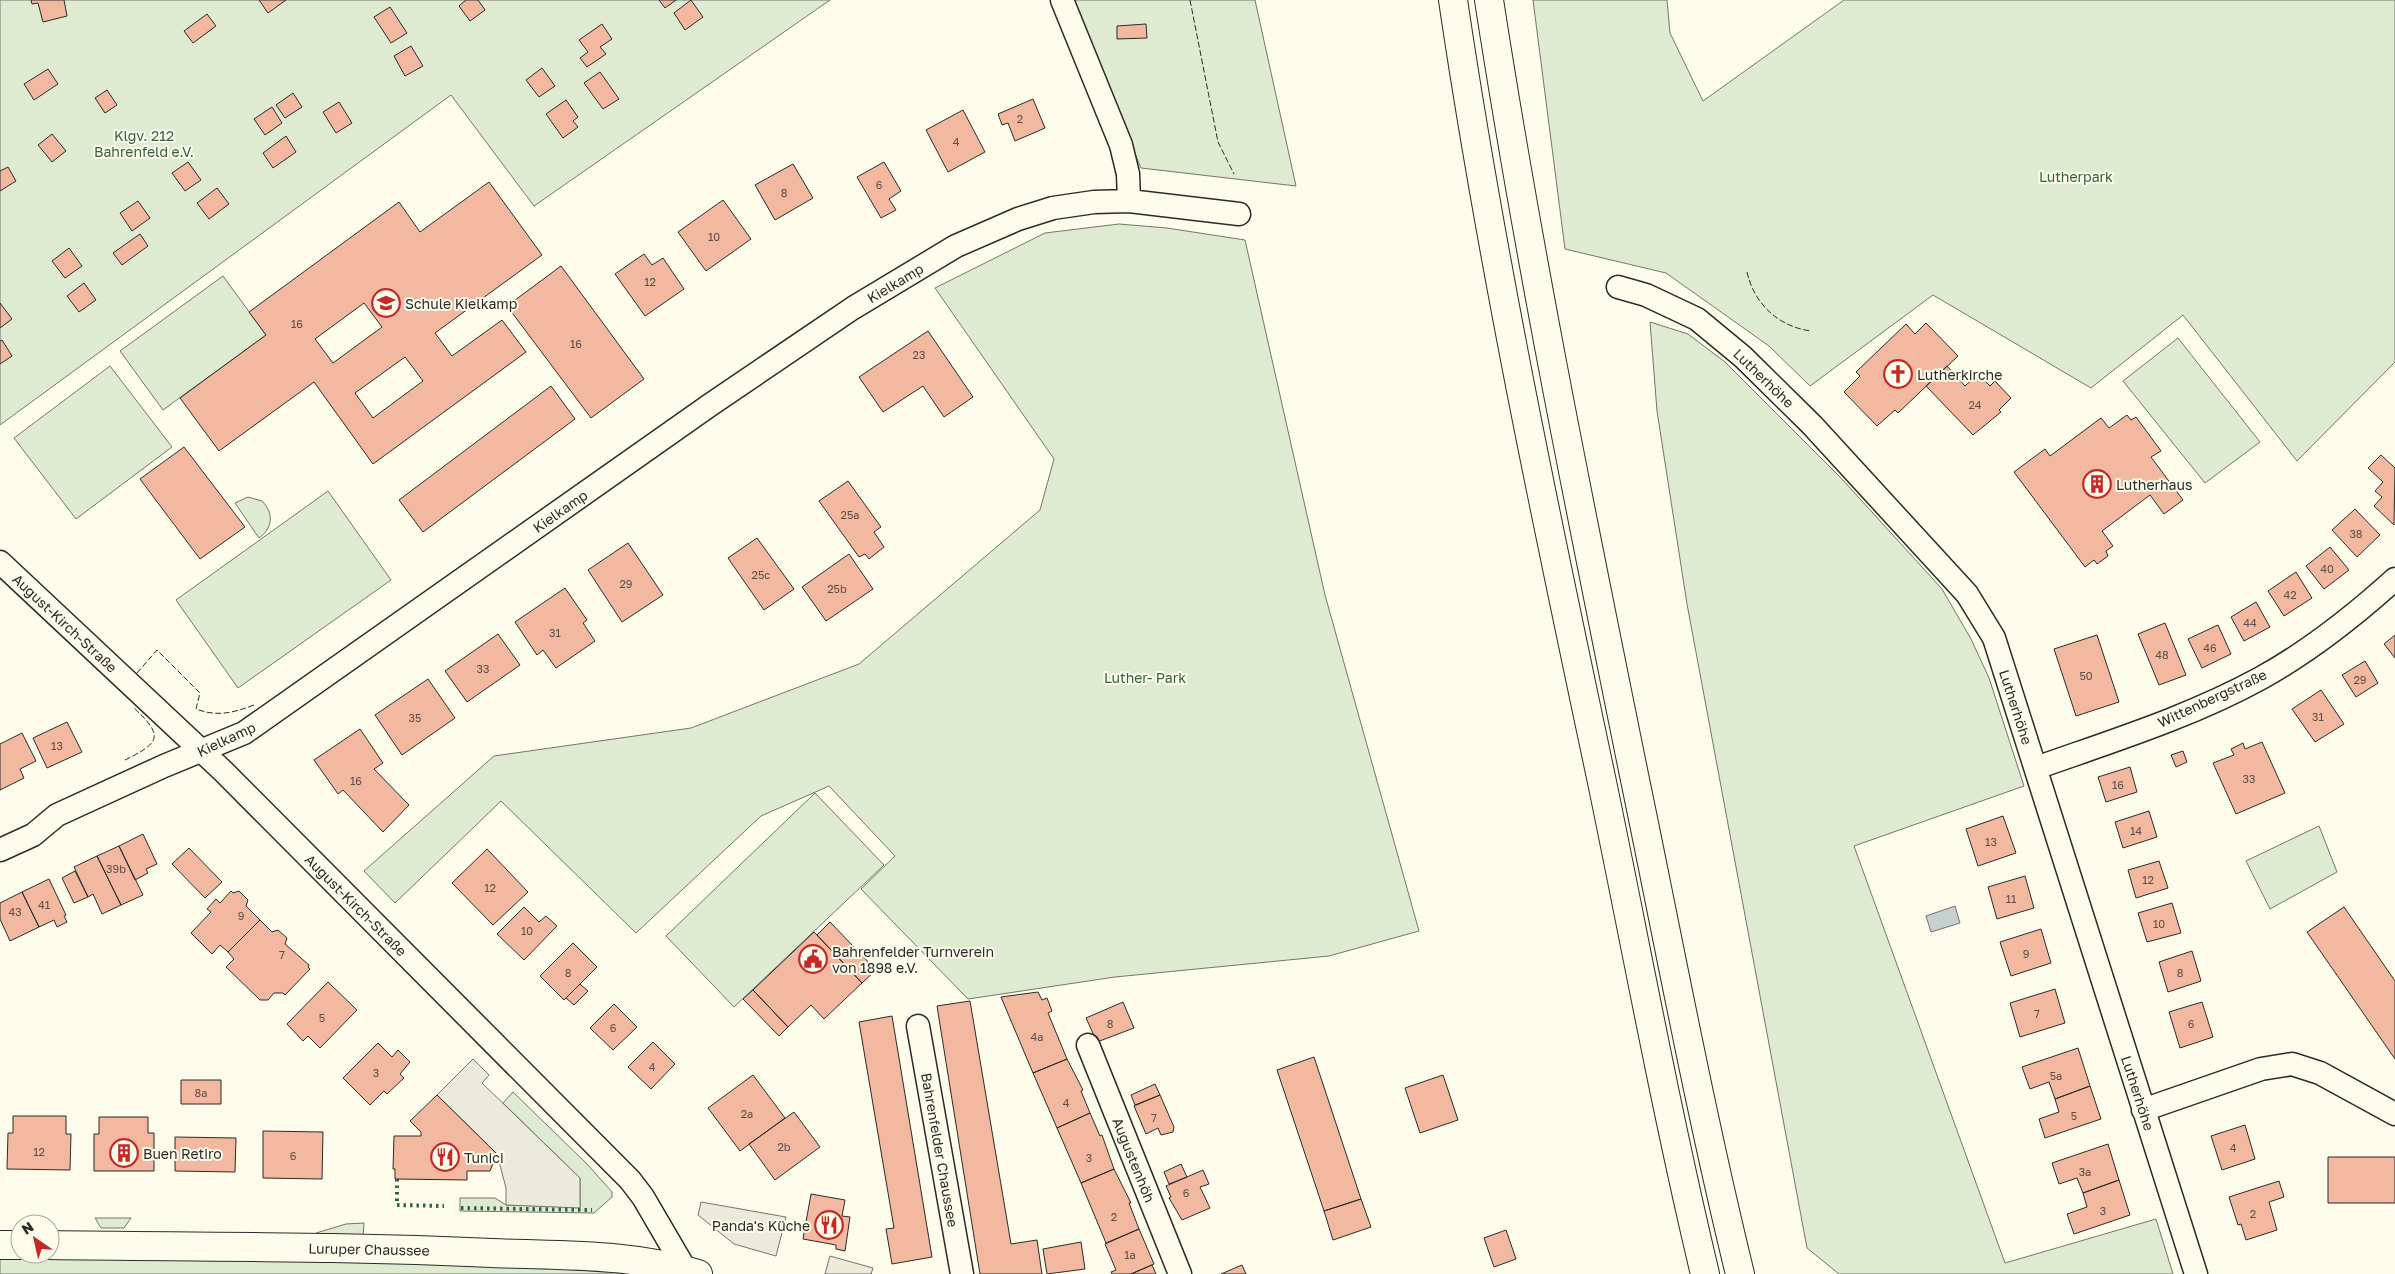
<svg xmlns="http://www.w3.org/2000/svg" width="2395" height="1274" viewBox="0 0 2395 1274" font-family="'Golos Text',sans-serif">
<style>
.green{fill:#deebd1;stroke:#74746e}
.parking{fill:#eceadb;stroke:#74746e}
.water{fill:#c7d0d0;stroke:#74746e}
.building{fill:#f2b8a0;stroke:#2b2b2b;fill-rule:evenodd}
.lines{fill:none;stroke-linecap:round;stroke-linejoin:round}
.street-casing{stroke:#2b2b2b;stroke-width:25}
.secondary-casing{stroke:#2b2b2b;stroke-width:30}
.highway-casing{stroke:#2b2b2b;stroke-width:30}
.street{stroke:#fdfbea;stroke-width:22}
.secondary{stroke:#fdfbea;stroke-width:28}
.highway{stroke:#fdfbea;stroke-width:28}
.hedge{stroke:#34623c;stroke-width:4;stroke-dasharray:2.5 4;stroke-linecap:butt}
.fence{stroke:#2b2b2b;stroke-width:1;stroke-dasharray:6 2.5;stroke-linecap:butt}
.labels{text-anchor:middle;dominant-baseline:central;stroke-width:4;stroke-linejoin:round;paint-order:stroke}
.number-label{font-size:11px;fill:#5d4e48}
.park-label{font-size:14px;fill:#34623c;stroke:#fdfbea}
.street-label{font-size:14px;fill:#2b2b2b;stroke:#fdfbea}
.poi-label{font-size:14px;fill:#2b2b2b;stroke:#fdfbea;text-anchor:start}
</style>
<rect width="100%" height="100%" fill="#fdfbea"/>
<path class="green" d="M0,0H830L534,206L451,95L0,425Z
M1070,0H1255L1296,186L1141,168Z
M1533,0H1667L1670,33L1703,101L1844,0H2395V362L2297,461L2183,315L2091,388L1933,295L1810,386L1769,346L1666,273L1565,249Z
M1119,224L1167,228L1245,240L1325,595L1419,931L1329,956L1115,977L968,999L861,889L895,856L829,786L761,816L636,933L501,801L395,903L364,871L494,756L691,728L859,664L1040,510L1054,459L935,288L1045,233Z
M223,276L266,335L163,410L120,351Z
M1650,322L1688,334L1725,362L1841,478L1942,589L1971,639L1989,678L2024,786L1854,846L2005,1263L2156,1219L2173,1274H1839L1807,1248L1687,604L1657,411Z
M2178,338L2260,442L2205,483L2123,381Z
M110,366L172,447L76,519L14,438Z
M328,491L391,580L238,688L176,600Z
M248,497L262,501C274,513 273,528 259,538L235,503Z
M815,793L884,865L734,1007L666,936Z
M2319,826L2337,872L2270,909L2246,861Z
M513,1092L587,1164L612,1192V1197L594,1213L460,1211V1198H495L506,1205L580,1207V1178L503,1103Z
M95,1218H131L124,1228H101Z
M364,1223L363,1237L316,1236V1233L346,1224Z
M0,1257L278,1259L580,1269L630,1274H0Z"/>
<path class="parking" d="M473,1059L489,1075L482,1083L580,1178V1208L506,1205V1188L497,1154L437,1095Z
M701,1202L786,1217L776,1256L734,1244L698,1215Z
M830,1256L873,1268L871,1274H825Z"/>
<path class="water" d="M1955,906L1960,923L1931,932L1926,916Z"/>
<path class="building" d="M31,0H64L67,16L43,22L38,3L32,4Z
M259,0H286L268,13Z
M466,0H478L485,10L470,21L459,6Z
M659,0H676L665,8Z
M691,0L703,17L685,30L674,13Z
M390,7L407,33L391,43L374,17Z
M207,14L216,26L193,43L184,31Z
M602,24L612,39L600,47L606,54L587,67L580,58L588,52L579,40Z
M1146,24L1147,38L1117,39V26Z
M411,46L423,66L405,76L394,56Z
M542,68L555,86L539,97L526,80Z
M48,69L58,84L34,100L24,84Z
M600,72L619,99L603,109L584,83Z
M107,90L117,105L105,113L95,98Z
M293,93L302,107L285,118L276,105Z
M1033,99L1045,128L1015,141L1008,123L1002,125L998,114Z
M566,100L578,117L573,121L578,127L563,138L546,114Z
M339,102L352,123L336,133L323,112Z
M272,107L282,123L265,135L254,119Z
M963,110L985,152L948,172L926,130Z
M52,134L66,151L52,162L38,145Z
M286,136L296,152L273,168L263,153Z
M188,162L201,180L185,191L172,173Z
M884,162L901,191L889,199L896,210L881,218L857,177Z
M793,164L813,198L775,220L755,185Z
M8,167L16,181L0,191V171Z
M489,182L542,255L435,333L452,356L502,320L526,352L373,464L314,382L219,451L180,398L266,335L249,312L399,202L420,232ZM364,303L382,327L333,363L315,339ZM405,357L423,381L373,418L355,393Z
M217,188L229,204L209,219L197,203Z
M723,200L751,239L706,271L678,232Z
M138,201L150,218L132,231L120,213Z
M140,234L148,246L122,265L113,253Z
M69,248L82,266L65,278L52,261Z
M644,254L652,265L663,258L684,289L645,316L615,274Z
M561,266L644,379L591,418L507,306Z
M84,283L96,300L79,312L67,296Z
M0,303L12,319L0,328Z
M1926,323L1958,356L1898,413L1895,410L1877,426L1844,392L1860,376L1856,372L1906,324L1915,334Z
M928,331L973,397L944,417L923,386L883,412L859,377Z
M2,340L12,356L0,364V341Z
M1947,366L1965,386L1978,374L1990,386L1995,381L2011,398L1999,410L2001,412L1973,435L1926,386Z
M551,386L575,419L423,532L399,500Z
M2127,415L2131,420L2136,417L2161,451L2151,457L2183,500L2164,514L2150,495L2102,531L2113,546L2106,551L2108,556L2097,564L2094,560L2085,567L2014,472L2045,449L2050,456L2101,418L2109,428Z
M184,447L245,527L200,559L140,479Z
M2381,455L2395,468L2394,525L2374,506L2382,497L2375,491L2383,482L2368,468Z
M848,481L881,527L874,532L884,547L869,559L865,554L859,557L819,501Z
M2355,509L2380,535L2357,557L2332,530Z
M757,538L794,589L764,610L728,558Z
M628,543L663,595L622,622L588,570Z
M2330,547L2349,570L2324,589L2306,566Z
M849,554L873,589L826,621L802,587Z
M2296,572L2312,598L2284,616L2268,591Z
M565,588L587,620L583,623L595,641L556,668L543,650L537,655L515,622Z
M2256,602L2270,627L2244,641L2231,617Z
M2165,623L2186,675L2159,685L2138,634Z
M2218,625L2231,654L2202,668L2188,639Z
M498,634L520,665L467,702L445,671Z
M2097,635L2119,702L2076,716L2054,649Z
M2395,635V658L2384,644Z
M2365,661L2378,683L2356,697L2342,675Z
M428,679L455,718L402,755L375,715Z
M2321,690L2344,724L2315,742L2292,709Z
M67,722L82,752L47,768L33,738Z
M360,729L383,763L374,769L409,805L383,832L343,790L338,794L314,760Z
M22,733L36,761L20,769L24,778L0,790V744Z
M2262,742L2285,793L2236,814L2213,763L2234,755L2231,749L2243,743L2245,749Z
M2183,751L2187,762L2176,767L2171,755Z
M2130,767L2137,792L2106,802L2098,777Z
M2149,811L2157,837L2123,848L2115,822Z
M2003,816L2016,853L1978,866L1966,829Z
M143,834L157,864L146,869L148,873L135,880L119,846Z
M119,846L143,895L121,905L97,856Z
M189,848L222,882L205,898L172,864Z
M487,849L528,892L493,925L452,883Z
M97,856L121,905L102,914L93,894L88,897L74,867Z
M2159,861L2168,888L2136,898L2128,870Z
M75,871L88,897L74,903L62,878Z
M2025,876L2034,908L1997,919L1988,887Z
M49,879L66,915L64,916L67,922L57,927L54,920L39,927L22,892Z
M231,891L233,893L239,891L248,900L246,906L260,920L228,952L220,945L212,954L191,933L211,912L207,909L216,899L220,903Z
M22,892L39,927L10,941L0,919V903Z
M2172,903L2181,933L2147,942L2138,913Z
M524,907L539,922L546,916L557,926L524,960L497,934Z
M2344,907L2395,981V1059L2307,932Z
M260,920L272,932L278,930L287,938L285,944L309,965L308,967L310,969L285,995L283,993H274L268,1000H260L226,967L234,959L228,952Z
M830,922L876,970L862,983L817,935Z
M2041,929L2051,963L2011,976L2000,942Z
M814,932L862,983L824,1019L811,1005L788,1027L753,990Z
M573,943L597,967L564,1000L540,976Z
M2192,951L2201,981L2168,992L2159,962Z
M328,982L357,1010L320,1048L308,1036L303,1041L287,1024Z
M580,984L588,991L574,1005L566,998Z
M2055,989L2065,1023L2020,1037L2010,1003Z
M753,990L788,1027L779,1036L743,999Z
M1038,992L1042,1000L1047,998L1052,1011L1048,1013L1067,1059L1033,1073L1001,997Z
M970,1001L1011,1244L1037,1240L1042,1274H980L937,1006Z
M1123,1002L1134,1028L1097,1042L1086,1018Z
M2202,1002L2213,1037L2180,1048L2169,1012Z
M614,1004L637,1027L613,1050L590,1028Z
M892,1016L932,1257L892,1264L886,1229L894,1228L859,1022Z
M653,1042L675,1064L651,1089L628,1067Z
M378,1043L392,1057L398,1050L410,1062L400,1074L404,1078L387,1094L384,1091L370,1105L343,1078Z
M2078,1048L2090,1086L2055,1099L2049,1082L2030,1089L2022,1067Z
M1314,1057L1361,1199L1324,1211L1277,1070Z
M1067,1059L1083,1090L1081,1091L1090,1113L1057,1128L1033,1073Z
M753,1075L785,1118L740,1151L708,1108Z
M1443,1075L1458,1120L1420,1133L1405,1088Z
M181,1080H221V1104H181Z
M1155,1084L1160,1095L1135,1105L1131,1095Z
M2090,1086L2101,1119L2045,1138L2039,1119L2059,1112L2055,1099Z
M437,1095L497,1154L490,1171H467V1180L395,1179V1169H393L394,1136H421V1132L410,1121Z
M1160,1095L1174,1127L1173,1132L1161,1135L1158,1128L1146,1134L1134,1106Z
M794,1112L820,1147L775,1180L749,1144Z
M1090,1113L1100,1136L1102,1135L1114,1169L1081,1183L1057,1128Z
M13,1116H66V1134H71L70,1170L7,1169L8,1133H13Z
M99,1117H148V1133H154V1171H94V1134H99Z
M2245,1125L2255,1159L2222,1170L2211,1136Z
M263,1131L323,1132L322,1179L263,1178Z
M175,1137L236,1138L235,1172L175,1171Z
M2108,1144L2119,1180L2083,1193L2077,1178L2059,1184L2052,1163Z
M2328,1157H2395V1203H2328Z
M1181,1164L1187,1177L1169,1184L1164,1172Z
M1114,1169L1131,1203H1129L1139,1229L1106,1243L1081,1183Z
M1203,1170L1209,1184L1200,1187L1210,1208L1182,1220L1169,1198L1171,1197L1166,1186Z
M2119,1180L2130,1215L2074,1234L2067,1214L2087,1207L2083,1193Z
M2279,1181L2284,1197L2269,1202L2277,1230L2246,1240L2241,1224L2238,1225L2229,1197Z
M811,1194L845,1200L842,1216L850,1217L845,1251L836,1249V1245L803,1239Z
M1361,1199L1371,1227L1333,1240L1324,1211Z
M1139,1229L1154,1264L1131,1274H1112L1111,1272L1116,1270L1105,1244Z
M1506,1230L1516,1259L1494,1267L1484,1238Z
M1081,1242L1085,1269L1047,1274L1043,1249Z
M1152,1265L1156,1274H1131Z
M1242,1265L1246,1274H1221Z"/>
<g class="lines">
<defs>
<path id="street" d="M1062,0L1121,145L1128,174L1129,201
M1618,287L1646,295L1697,319L1743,357L1812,425L1967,594L1994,638L2196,1274
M0,562L223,771L630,1180L643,1197L688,1274
M2036,768C2112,741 2190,717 2261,678C2310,651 2354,616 2395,579
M0,850L33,835L57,815L164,766L244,733L710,405L853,308L956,246L1018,219L1053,208L1094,202L1129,201L1239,214
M918,1026L962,1274
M1088,1045L1180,1274
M2143,1110L2261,1069L2292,1064L2320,1073L2395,1114"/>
<path id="secondary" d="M0,1245H20
M50,1245C197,1247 345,1246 492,1253C560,1256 632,1253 698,1274"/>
<path id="highway" d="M1453,0C1492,263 1547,523 1602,782C1636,946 1666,1111 1705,1274
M1489,0C1529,258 1581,514 1633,770C1668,938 1699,1107 1740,1274"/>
</defs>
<use href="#street" class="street-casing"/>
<use href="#secondary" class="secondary-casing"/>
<use href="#highway" class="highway-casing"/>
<use href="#street" class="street"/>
<use href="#secondary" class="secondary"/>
<use href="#highway" class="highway"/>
<path class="hedge" d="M397,1179V1205L444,1206
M461,1208L592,1210"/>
<path class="fence" d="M1190,0L1218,142L1234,174
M1747,272C1754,304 1779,327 1811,331
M137,673L157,650L200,693L196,709C217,717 233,713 254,705
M125,760C162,742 163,735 133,707"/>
</g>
<defs>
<symbol id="school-ring" viewBox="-11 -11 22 22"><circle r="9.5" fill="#fdfbea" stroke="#c62828" stroke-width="1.5"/><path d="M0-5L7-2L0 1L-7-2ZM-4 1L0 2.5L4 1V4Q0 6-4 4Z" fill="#c62828"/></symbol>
<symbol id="church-ring" viewBox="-11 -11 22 22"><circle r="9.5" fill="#fdfbea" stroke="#c62828" stroke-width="1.5"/><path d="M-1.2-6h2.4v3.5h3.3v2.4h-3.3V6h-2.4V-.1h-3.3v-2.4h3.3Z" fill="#c62828"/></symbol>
<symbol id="building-ring" viewBox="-11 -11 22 22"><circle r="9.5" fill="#fdfbea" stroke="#c62828" stroke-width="1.5"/><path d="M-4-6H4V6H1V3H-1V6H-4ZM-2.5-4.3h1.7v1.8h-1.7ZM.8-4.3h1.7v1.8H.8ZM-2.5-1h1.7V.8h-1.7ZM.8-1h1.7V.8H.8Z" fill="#c62828"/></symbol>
<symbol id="civic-ring" viewBox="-11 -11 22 22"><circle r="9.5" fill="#fdfbea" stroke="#c62828" stroke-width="1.5"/><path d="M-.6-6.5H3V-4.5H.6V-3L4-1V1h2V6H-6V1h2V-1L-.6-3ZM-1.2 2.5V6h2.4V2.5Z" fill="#c62828"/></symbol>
<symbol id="restaurant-ring" viewBox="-11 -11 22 22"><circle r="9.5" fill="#fdfbea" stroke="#c62828" stroke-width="1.5"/><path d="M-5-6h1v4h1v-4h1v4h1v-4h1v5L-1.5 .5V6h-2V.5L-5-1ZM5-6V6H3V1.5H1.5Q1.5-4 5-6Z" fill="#c62828"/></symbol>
</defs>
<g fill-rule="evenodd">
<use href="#school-ring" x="370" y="287" width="32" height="32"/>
<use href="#church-ring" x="1882" y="358" width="32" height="32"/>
<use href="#building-ring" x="2081" y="468" width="32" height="32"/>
<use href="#civic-ring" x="797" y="943" width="32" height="32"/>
<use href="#building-ring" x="108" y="1137" width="32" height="32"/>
<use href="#restaurant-ring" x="429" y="1141" width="32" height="32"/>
<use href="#restaurant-ring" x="813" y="1209" width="32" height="32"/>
</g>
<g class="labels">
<g class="number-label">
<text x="1020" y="118">2</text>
<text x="956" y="141">4</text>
<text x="879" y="184">6</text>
<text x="784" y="192">8</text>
<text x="714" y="236">10</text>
<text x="650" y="281">12</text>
<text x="297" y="323">16</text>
<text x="576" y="343">16</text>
<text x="919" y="354">23</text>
<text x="1975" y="404">24</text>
<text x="850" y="514">25a</text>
<text x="2356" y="533">38</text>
<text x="2327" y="568">40</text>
<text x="761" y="574">25c</text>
<text x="626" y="583">29</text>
<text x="837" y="588">25b</text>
<text x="2290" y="594">42</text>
<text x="2250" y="622">44</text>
<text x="555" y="632">31</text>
<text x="2210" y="647">46</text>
<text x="2162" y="654">48</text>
<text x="483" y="668">33</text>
<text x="2086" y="675">50</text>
<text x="2360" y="679">29</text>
<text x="2318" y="716">31</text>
<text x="415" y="717">35</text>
<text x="57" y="745">13</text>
<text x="2249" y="778">33</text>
<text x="356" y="780">16</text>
<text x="2118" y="784">16</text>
<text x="2136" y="830">14</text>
<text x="1991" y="841">13</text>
<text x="116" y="868">39b</text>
<text x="2148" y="879">12</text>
<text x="490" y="887">12</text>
<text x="2011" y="898">11</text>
<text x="44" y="904">41</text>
<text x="15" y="911">43</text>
<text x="241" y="915">9</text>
<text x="2159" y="923">10</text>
<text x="527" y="930">10</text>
<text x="2026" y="953">9</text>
<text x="282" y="954">7</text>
<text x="568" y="972">8</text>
<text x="2180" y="972">8</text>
<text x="2037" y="1013">7</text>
<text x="322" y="1017">5</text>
<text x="1110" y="1023">8</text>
<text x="2191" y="1023">6</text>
<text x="613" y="1027">6</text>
<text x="1037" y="1036">4a</text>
<text x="652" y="1066">4</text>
<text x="376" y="1072">3</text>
<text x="2056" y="1075">5a</text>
<text x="201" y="1092">8a</text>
<text x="1066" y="1102">4</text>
<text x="747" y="1113">2a</text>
<text x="2074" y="1115">5</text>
<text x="1154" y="1117">7</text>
<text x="784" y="1146">2b</text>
<text x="2233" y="1147">4</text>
<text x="39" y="1151">12</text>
<text x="293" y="1155">6</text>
<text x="1089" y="1157">3</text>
<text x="2085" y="1171">3a</text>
<text x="1186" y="1192">6</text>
<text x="2103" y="1210">3</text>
<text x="2253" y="1213">2</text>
<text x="1114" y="1216">2</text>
<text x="1130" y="1254">1a</text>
</g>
<g class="park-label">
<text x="144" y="135">Klgv. 212<tspan x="144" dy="16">Bahrenfeld e.V.</tspan></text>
<text x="2076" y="176">Lutherpark</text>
<text x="1145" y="677">Luther- Park</text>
</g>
<g class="street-label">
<text transform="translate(895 283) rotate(-31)">Kielkamp</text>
<text transform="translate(1764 378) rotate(44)">Lutherhöhe</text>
<text transform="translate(560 511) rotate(-35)">Kielkamp</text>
<text transform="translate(65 623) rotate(43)">August-Kirch-Straße</text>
<text transform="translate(2212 698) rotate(-25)">Wittenbergstraße</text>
<text transform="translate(2016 707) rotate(72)">Lutherhöhe</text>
<text transform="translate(226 739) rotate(-25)">Kielkamp</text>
<text transform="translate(356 905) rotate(45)">August-Kirch-Straße</text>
<text transform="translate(2138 1093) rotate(72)">Lutherhöhe</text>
<text transform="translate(940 1150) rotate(80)">Bahrenfelder Chaussee</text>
<text transform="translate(1134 1160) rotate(68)">Augustenhöh</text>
<text transform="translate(369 1249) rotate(1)">Luruper Chaussee</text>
</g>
<g class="poi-label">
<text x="405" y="303">Schule Kielkamp</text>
<text x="1917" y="374">Lutherkirche</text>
<text x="2116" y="484">Lutherhaus</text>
<text x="832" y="951">Bahrenfelder Turnverein<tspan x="832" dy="16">von 1898 e.V.</tspan></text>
<text x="143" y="1153">Buen Retiro</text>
<text x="464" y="1157">Tunici</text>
<text x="810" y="1225" text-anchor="end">Panda's Küche</text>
</g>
</g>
<g transform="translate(35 1239) rotate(326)"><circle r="24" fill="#fdfbea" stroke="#a9a89e"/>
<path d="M0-4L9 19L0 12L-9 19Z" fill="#c62828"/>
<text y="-8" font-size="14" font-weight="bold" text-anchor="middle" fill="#2b2b2b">N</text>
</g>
</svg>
